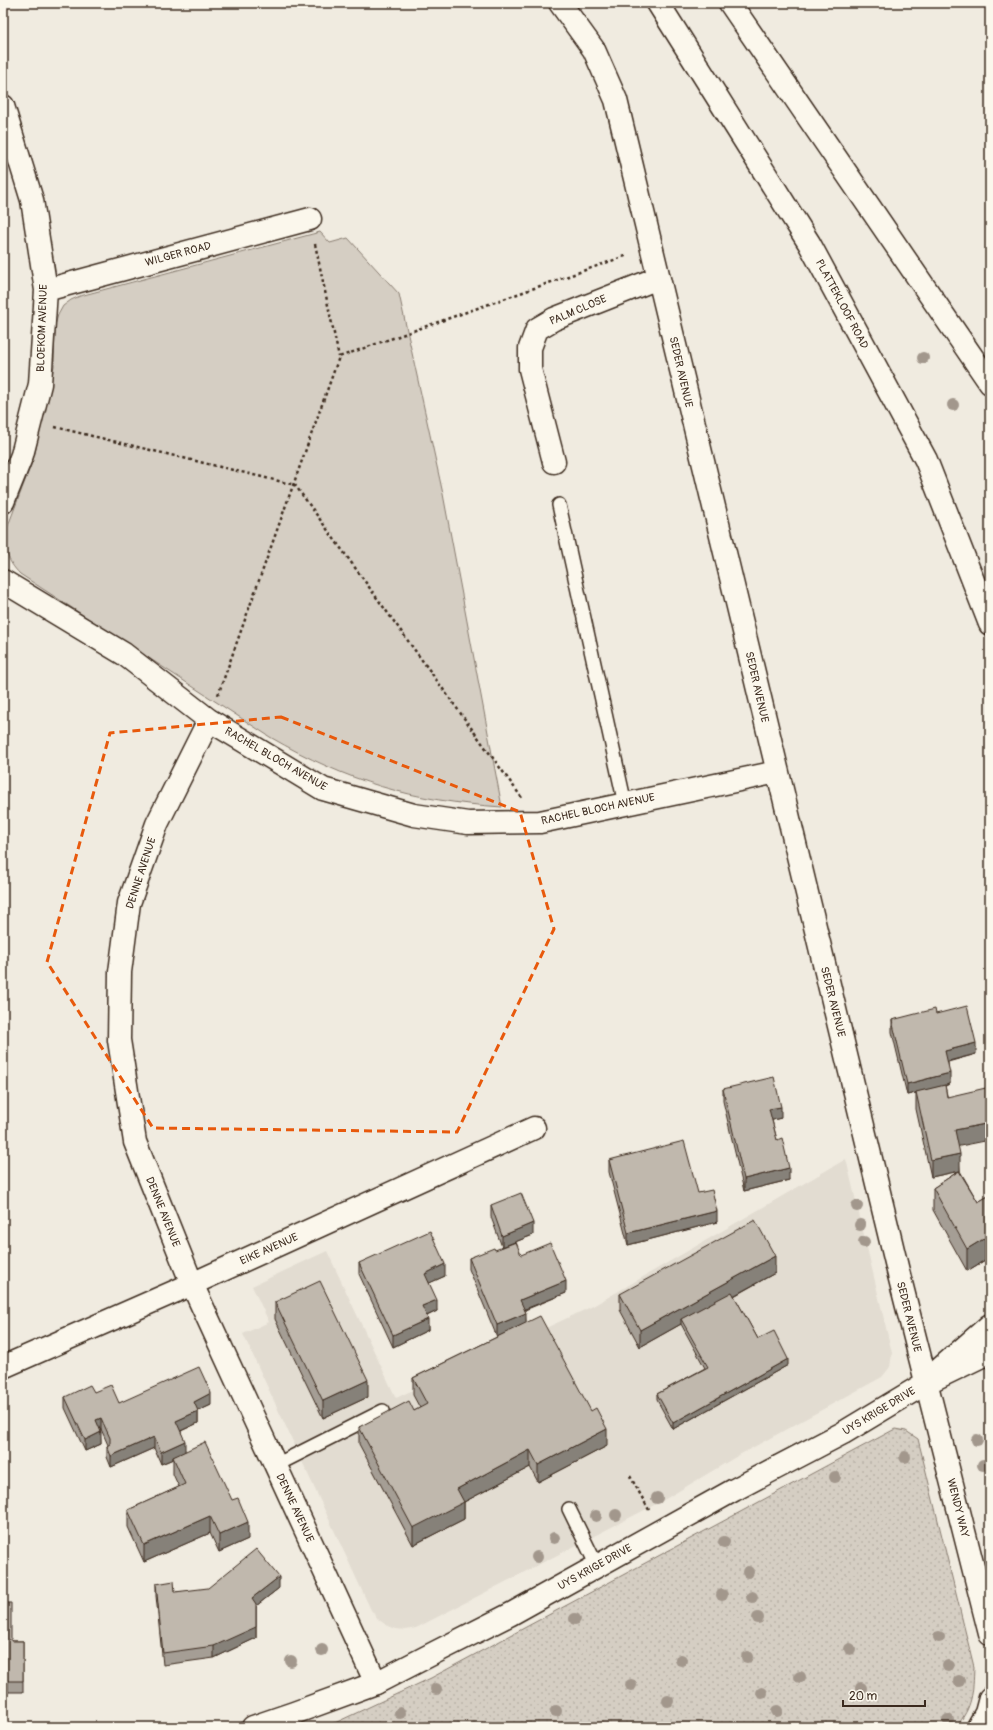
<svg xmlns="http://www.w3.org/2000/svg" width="993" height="1730" viewBox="0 0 993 1730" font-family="Pangolin,sans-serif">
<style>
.built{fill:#e2dcd1}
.grass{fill:url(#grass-dots);stroke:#887c70}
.park{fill:#d5cec3;stroke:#887c70}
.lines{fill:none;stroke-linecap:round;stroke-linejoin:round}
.service-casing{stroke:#3b2a1e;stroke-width:16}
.minor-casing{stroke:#3b2a1e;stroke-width:25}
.tertiary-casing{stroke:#3b2a1e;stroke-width:25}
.primary-casing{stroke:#3b2a1e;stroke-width:25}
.path{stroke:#3b2a1e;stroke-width:2.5;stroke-dasharray:3 3;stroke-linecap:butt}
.service{stroke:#fbf7ec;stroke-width:13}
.minor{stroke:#fbf7ec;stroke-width:22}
.tertiary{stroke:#fbf7ec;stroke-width:22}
.primary{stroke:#fbf7ec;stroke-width:22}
.tree{fill:#a2978c}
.wall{fill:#a59e95;stroke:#3b2a1e}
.shaded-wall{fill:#868179;stroke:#3b2a1e}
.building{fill:#c0b8ad;stroke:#3b2a1e}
.marked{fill:none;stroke:#e8590c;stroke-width:3;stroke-dasharray:8 5;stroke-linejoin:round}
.labels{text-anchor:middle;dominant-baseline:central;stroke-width:4;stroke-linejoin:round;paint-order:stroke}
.street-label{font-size:11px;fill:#3b2a1e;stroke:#fbf7ec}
</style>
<defs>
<pattern id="grass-dots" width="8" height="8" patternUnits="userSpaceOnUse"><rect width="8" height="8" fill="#d5cec3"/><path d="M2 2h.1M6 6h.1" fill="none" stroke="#b8b1a7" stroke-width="1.8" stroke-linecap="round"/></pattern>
</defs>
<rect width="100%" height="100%" fill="#f0ebe0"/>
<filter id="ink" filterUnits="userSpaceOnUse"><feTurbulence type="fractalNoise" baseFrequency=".025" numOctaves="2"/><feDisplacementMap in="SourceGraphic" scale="8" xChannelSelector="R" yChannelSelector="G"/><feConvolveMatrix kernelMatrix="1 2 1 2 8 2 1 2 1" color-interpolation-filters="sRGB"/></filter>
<g filter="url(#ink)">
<path class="built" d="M846,1159L892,1353L890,1367L882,1377L739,1455L662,1501L416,1628L406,1630L396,1629L386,1625L378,1619L371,1610L243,1334L269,1322L252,1286L327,1251L396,1398L593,1306Z"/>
<path class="grass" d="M895,1429L906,1431L918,1439L974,1667C973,1693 973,1706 956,1727H322L337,1722L431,1678Z"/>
<path class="park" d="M320,232L330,243L348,238L399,294L443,494L502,807C412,801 348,782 270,737L20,574C7,561 4,549 6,531L34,457L54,366L55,325L58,315L63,306L71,300L80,296Z"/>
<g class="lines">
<defs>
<path id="service" d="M559,505L625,804
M276,1465L383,1411
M569,1509L597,1566"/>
<path id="minor" d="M560,3L594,50L616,100L898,1271L990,1634
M3,106L32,200L46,290L40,384L22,455L3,502
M46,290L310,219
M554,462L530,369V348L537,329L554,319L658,278
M3,581L124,654L209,720L323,789L414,815L468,823L540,822L777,772
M209,720L157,824L129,903L120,972L119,1040L135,1142L192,1284L376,1683
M3,1367L192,1284L534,1128
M978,1727L986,1713L990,1698"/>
<path id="tertiary" d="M941,1368L990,1325
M253,1727L294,1713L376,1683L436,1652L511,1614L734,1490L843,1433L926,1383L990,1352"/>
<path id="primary" d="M658,3L809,243L926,460L990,624
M730,3L990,383"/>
</defs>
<use href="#service" class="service-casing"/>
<use href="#minor" class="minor-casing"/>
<use href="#tertiary" class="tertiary-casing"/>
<use href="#primary" class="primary-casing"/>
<path class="path" d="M315,244L339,357
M55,427L295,485L522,798
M218,695L339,357L628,255
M630,1476L649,1510"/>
<use href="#service" class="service"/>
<use href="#minor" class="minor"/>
<use href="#tertiary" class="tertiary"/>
<use href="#primary" class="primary"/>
</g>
<g class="tree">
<circle cx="923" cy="358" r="6"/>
<circle cx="953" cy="405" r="6"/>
<circle cx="857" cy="1206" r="6"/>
<circle cx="860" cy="1225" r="6"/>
<circle cx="864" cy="1242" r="6"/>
<circle cx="977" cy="1440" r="6"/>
<circle cx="905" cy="1457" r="6"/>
<circle cx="983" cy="1465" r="6"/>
<circle cx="835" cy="1477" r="6"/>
<circle cx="657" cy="1498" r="6"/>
<circle cx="616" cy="1515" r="6"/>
<circle cx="596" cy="1516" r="6"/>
<circle cx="554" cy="1538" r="6"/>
<circle cx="724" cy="1542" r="6"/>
<circle cx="537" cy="1557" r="6"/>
<circle cx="748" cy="1572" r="6"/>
<circle cx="722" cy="1595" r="6"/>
<circle cx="752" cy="1597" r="6"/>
<circle cx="758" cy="1618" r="6"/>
<circle cx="575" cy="1619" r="6"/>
<circle cx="939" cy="1637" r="6"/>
<circle cx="850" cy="1649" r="6"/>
<circle cx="322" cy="1650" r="6"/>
<circle cx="747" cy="1657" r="6"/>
<circle cx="681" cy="1660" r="6"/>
<circle cx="291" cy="1661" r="6"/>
<circle cx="948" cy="1666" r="6"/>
<circle cx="800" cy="1677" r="6"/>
<circle cx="959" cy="1681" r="6"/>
<circle cx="631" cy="1685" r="6"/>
<circle cx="861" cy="1688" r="6"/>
<circle cx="436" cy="1689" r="6"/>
<circle cx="762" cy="1693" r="6"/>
<circle cx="668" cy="1701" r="6"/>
<circle cx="556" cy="1711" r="6"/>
<circle cx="777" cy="1711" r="6"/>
<circle cx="400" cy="1713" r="6"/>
<circle cx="948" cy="1720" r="6"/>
</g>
<path class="wall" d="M936,1014L976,1054L948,1062L950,1084L945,1086L958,1146L960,1171L978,1202L990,1195V1257L967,1271L933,1210V1188L959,1171L931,1177L916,1109V1093L907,1095L892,1032V1020Z
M723,1089L781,1118L772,1120L777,1140L789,1180L744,1191L723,1101Z
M609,1160L698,1193L717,1222L628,1245L609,1172Z
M491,1205L533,1235L502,1247L491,1217Z
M495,1250L521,1255L566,1293L525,1310L526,1323L607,1446L538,1482L530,1467L464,1502V1519L413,1545L359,1444V1427L414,1411L420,1408L413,1395V1378L497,1337L469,1269V1258Z
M359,1263L445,1276L429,1283L437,1311L427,1316L428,1330L393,1347L359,1274Z
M775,1273L734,1296L758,1339L788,1365L673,1429L657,1400V1394L705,1368L681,1324L640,1347L620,1310V1294Z
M275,1302L368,1397L323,1418L275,1319Z
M94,1392L119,1403L211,1405L198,1411V1423L181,1431L185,1451L248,1539L219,1552L210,1533L144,1562L128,1527V1510L179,1487L173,1474V1459L161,1464L154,1448L111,1467L107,1457V1446L108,1445L101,1429L100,1430L101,1444L85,1451L65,1408V1397Z
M156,1584L175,1592L279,1588L256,1606V1638L214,1658L163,1665L156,1596Z
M3,1603L11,1641H23V1692H3Z"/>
<path class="shaded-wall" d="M976,1043V1054L945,1062V1051Z
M950,1073V1084L907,1095V1084Z
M781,1107V1118L769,1121V1109Z
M990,1123V1140L955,1147V1130Z
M960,1154V1171L931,1177V1160Z
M789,1168V1180L744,1191V1179Z
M717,1211V1222L628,1245V1233Z
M533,1223V1235L502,1247V1236Z
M990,1235V1257L967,1271V1249Z
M775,1256V1273L684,1323L681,1319V1324L640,1347V1330Z
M445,1264V1276L425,1285V1274Z
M566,1281V1293L520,1311V1300Z
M437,1300V1311L422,1318V1306Z
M526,1313V1325L497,1337V1325Z
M428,1319V1330L393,1347V1335Z
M788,1359V1365L673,1429V1423Z
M368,1380V1397L323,1418V1401Z
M211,1393V1405L194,1413V1402Z
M198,1411V1423L176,1433V1421Z
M101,1418V1429L96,1432V1420Z
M607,1429V1446L538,1482V1465Z
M101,1432V1444L85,1451V1440Z
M154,1437V1448L111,1467V1456Z
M185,1441V1453L173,1457V1459L161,1464V1452Z
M530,1450V1467L464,1502V1519L413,1545V1528L457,1489Z
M210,1516V1533L144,1562V1545Z
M248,1522V1539L219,1552V1535Z
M279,1577V1588L256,1606V1638L214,1658V1646L252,1598Z"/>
<path class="building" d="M967,1006L976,1043L945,1051L950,1073L907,1084L892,1020L935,1009L936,1014Z
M774,1077L781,1107L769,1109L777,1140L782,1138L789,1168L744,1179L723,1089Z
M945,1085L947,1097L990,1087V1123L955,1130L960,1154L931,1160L916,1092Z
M684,1141L698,1193L712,1190L717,1211L628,1233L609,1160Z
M959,1171L978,1202L990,1195V1235L967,1249L933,1188Z
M521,1193L533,1223L502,1236L491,1205Z
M755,1220L775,1256L640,1330L620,1294Z
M430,1231L445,1264L425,1274L437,1300L422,1306L428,1319L393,1335L359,1263Z
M516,1242L521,1255L550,1243L566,1281L520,1300L526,1313L497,1325L469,1258L494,1248L495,1250Z
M320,1281L368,1380L323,1401L275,1302Z
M732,1292L758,1339L774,1331L788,1359L673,1423L657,1394L708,1367L681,1319Z
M540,1316L591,1411L596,1408L607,1429L538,1465L530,1450L457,1489L464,1502L413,1528L359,1427L409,1401L414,1411L427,1404L413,1378Z
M199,1367L211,1393L194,1402L198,1411L176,1421L185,1441L161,1452L154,1437L111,1456L107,1446L110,1444V1438L101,1418L96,1420L101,1432L85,1440L65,1397L90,1385L94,1392L111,1385L119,1403Z
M205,1442L232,1500L238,1498L248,1522L219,1535L210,1516L144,1545L128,1510L185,1484L173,1457Z
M256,1549L279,1577L252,1598L256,1604V1627L214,1646L163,1653L156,1584L174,1581L175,1592L208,1588Z
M3,1603H11V1641H23V1681H3Z"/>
</g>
<path class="marked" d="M281,717L520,812L554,929L457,1132L153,1128L47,962L110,733Z"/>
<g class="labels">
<g class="street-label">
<text transform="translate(178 254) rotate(-15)">WILGER ROAD</text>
<text transform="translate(842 304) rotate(62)">PLATTEKLOOF ROAD</text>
<text transform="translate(578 310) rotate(-23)">PALM CLOSE</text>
<text transform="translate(42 328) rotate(-88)">BLOEKOM AVENUE</text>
<text transform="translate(681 372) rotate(77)">SEDER AVENUE</text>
<text transform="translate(757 687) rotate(77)">SEDER AVENUE</text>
<text transform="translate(276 759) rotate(30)">RACHEL BLOCH AVENUE</text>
<text transform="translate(598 809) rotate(-12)">RACHEL BLOCH AVENUE</text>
<text transform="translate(141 873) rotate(-72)">DENNE AVENUE</text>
<text transform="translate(833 1002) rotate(76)">SEDER AVENUE</text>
<text transform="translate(163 1212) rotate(68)">DENNE AVENUE</text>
<text transform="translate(269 1249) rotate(-24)">EIKE AVENUE</text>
<text transform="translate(909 1317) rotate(76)">SEDER AVENUE</text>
<text transform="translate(879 1411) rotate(-31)">UYS KRIGE DRIVE</text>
<text transform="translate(295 1508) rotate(65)">DENNE AVENUE</text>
<text transform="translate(958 1508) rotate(76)">WENDY WAY</text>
<text transform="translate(595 1567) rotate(-29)">UYS KRIGE DRIVE</text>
</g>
</g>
<rect width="993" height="1730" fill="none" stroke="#fbf7ec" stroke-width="16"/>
<rect x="8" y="8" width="977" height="1714" fill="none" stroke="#3b2a1e" stroke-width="1.5" filter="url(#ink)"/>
<path d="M843 1700v6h82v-6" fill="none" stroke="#3b2a1e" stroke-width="2"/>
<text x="849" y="1700" font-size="12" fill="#3b2a1e" stroke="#fbf7ec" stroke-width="3" paint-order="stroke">20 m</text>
</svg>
